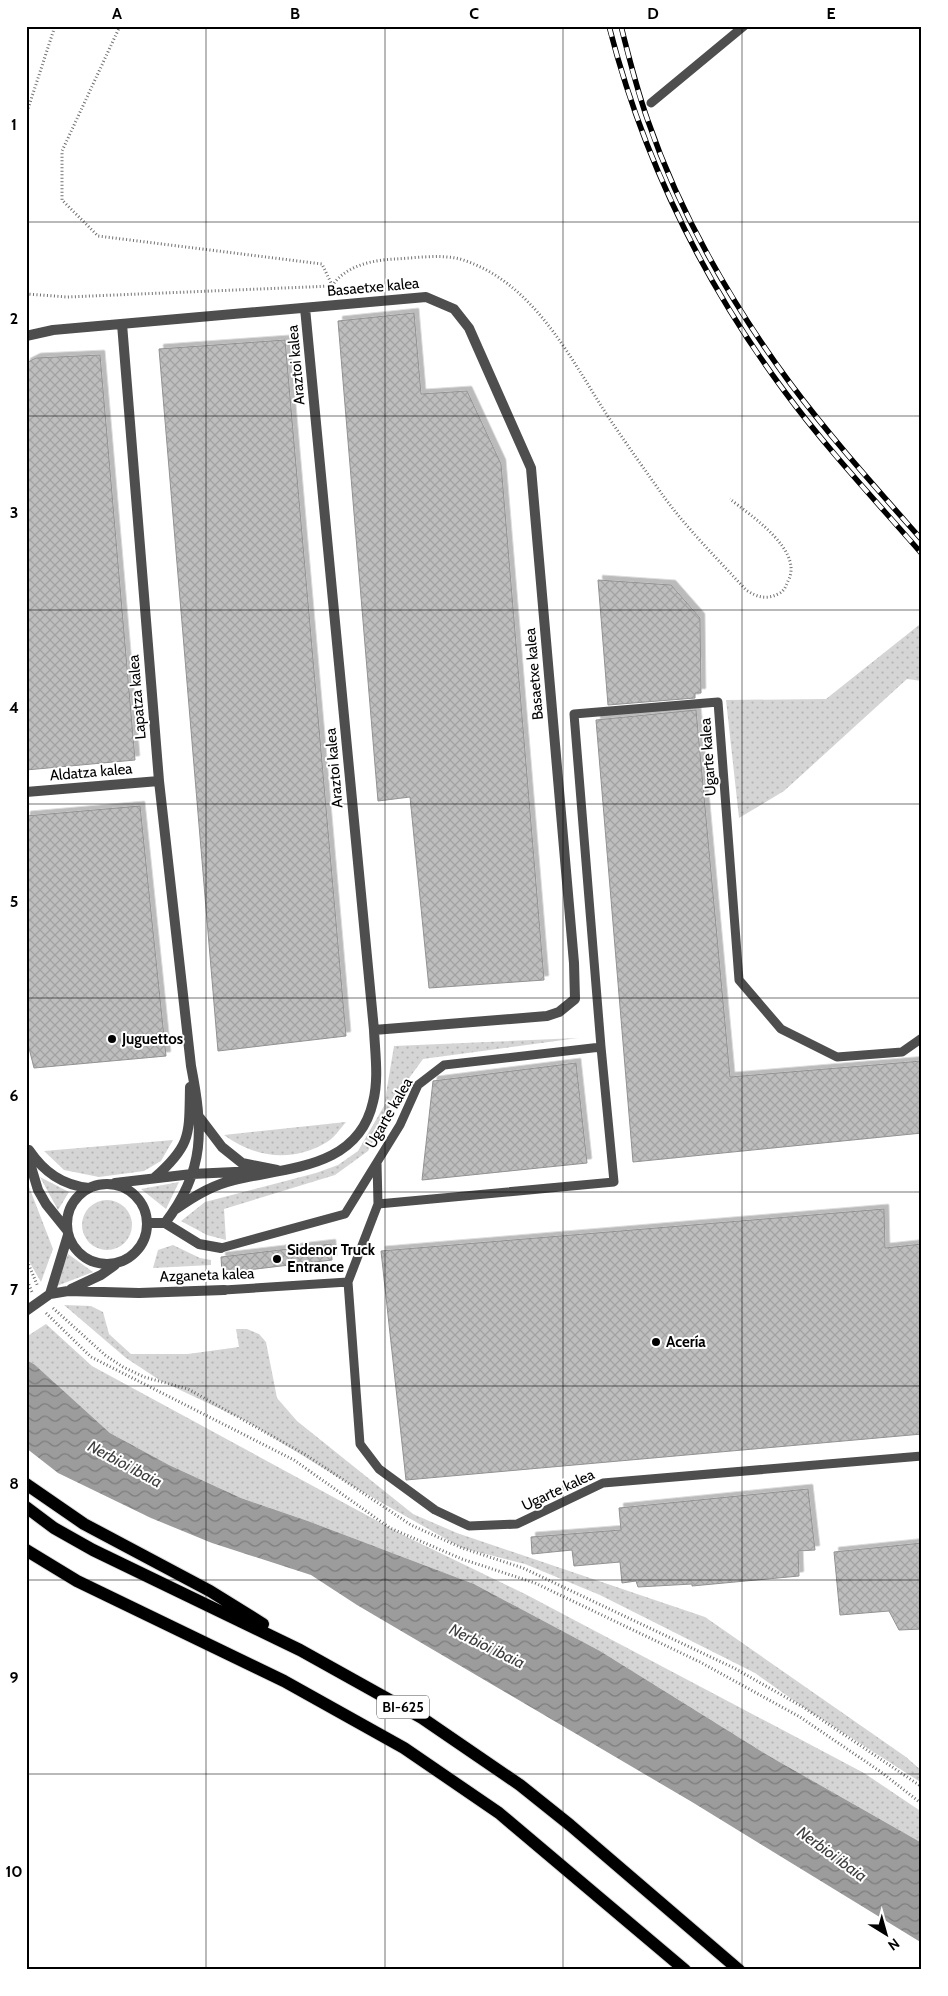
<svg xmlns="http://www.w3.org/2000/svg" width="948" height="1996" viewBox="0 0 948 1996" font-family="Cabin,sans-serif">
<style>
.grass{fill:url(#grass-dots)}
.water{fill:url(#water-waves)}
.building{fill:url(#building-cross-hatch);stroke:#929292;filter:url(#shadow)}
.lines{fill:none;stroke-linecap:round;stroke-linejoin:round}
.primary-casing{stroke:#dbdbdb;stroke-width:14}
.path{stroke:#707070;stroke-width:3;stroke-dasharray:1 2.5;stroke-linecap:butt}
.service{stroke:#4e4e4e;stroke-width:9}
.minor{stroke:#4e4e4e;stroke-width:10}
.primary{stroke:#000;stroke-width:12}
.rail-casing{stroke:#000;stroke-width:5.5}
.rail{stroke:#fff;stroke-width:4;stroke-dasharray:11;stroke-linecap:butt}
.grid{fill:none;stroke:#000;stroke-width:1;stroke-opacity:0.55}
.poi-dot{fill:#000;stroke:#fff;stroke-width:2}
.labels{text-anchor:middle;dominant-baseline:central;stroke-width:4;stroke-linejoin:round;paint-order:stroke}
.shield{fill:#fff;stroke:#4c4c4c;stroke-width:1}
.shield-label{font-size:14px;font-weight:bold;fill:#000}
.street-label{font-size:15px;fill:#000;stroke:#fff}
.poi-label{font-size:15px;font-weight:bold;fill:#000;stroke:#fff;text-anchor:start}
.water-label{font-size:16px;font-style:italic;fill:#3d3d3d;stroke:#fff}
.neatline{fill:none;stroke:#000;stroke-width:2}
.grid-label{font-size:16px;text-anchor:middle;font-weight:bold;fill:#000}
</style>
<defs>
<pattern id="grass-dots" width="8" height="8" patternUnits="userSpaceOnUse" patternTransform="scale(1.25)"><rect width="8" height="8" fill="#d5d5d5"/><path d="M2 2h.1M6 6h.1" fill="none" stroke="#b5b5b5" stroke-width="1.8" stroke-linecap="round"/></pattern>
<pattern id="water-waves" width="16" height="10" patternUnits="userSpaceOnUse" patternTransform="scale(1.25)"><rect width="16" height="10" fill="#9c9c9c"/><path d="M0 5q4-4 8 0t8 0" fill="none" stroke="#7d7d7d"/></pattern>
<pattern id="building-cross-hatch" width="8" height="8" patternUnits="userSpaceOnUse" patternTransform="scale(1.25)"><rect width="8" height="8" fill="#bebebe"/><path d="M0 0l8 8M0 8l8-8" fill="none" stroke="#a2a2a2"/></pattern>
<filter id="shadow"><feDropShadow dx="4.5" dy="-4.5" stdDeviation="0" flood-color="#0004"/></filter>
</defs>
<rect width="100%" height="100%" fill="#fff"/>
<path class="grass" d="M919,625L922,626V681L907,679L784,791L739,818L726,700L826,699Z
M578,1038L423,1059L394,1099L368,1151L335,1175L224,1209L226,1240L207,1235L181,1221L205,1202L316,1173L338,1165L358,1151L384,1106L394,1046Z
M346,1122C340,1129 334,1138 327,1142C292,1163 255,1158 224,1135Z
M173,1140L161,1161L144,1171L99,1177L64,1170L44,1151Z
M40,1177L69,1192L58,1210Z
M26,1179L53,1249L41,1282L26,1256Z
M179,1182L166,1209L141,1189Z
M82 1225a25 25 0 1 1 50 0a25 25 0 1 1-50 0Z
M173,1245L200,1258L211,1260V1265L153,1268L158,1250Z
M68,1254L93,1272L54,1287Z
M64,1305L91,1306L103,1312L109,1334L131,1354H188L239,1347L236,1329H247L259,1334L266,1342L277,1398L297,1421L413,1514L457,1533L705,1617L906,1757L922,1771V1783L803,1707L755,1673L600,1595L525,1564L462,1548L354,1487L248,1422L161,1381L126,1358Z
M46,1324L92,1366L405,1536L527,1595L864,1773L922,1812V1843L769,1756L600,1651L474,1584L308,1521L241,1498L169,1465L110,1433L34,1364L26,1360V1337Z"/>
<path class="water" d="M26,1360L34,1364L110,1433L169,1465L241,1498L308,1521L474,1584L600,1651L769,1756L922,1843V1943L692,1802L357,1605L311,1575L212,1543L151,1518L58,1473L26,1448Z"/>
<path class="building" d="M414,313L421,394L467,391L501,464L544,980L429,988L410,797L378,801L338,321Z
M285,340L346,1036L218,1051L159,349Z
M100,355L135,760L26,770V363L36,358Z
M598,580L671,585L700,618L701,693H695V698L608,705Z
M696,710L730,1077L922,1061V1133L633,1162L596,720Z
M140,806L166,1056L34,1068L26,1036V816Z
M576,1063L587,1163L422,1180L433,1081Z
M884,1209L885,1248L922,1244V1434L406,1480L381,1251Z
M331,1244L332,1260L222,1273L221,1257Z
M808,1489L815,1550L798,1551L799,1576L692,1586V1584L638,1587L636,1581L622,1583L620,1562L574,1566L572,1550L532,1554L531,1537L621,1530L619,1508Z
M922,1543V1629L899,1630L889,1611L840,1615L834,1552Z"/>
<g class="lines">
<defs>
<path id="primary" d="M26,1484L84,1524L210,1591L263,1624
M26,1507L54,1528L93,1550L300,1650L422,1718L520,1785L570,1825L739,1970
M26,1550L77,1581L284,1681L404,1748L499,1813L685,1970"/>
</defs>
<use href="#primary" class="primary-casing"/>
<path class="path" d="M120,26L62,151V200L98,236L322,264L332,285
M26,115L55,26
M332,286C345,266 372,260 395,259C416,258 440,254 460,259C533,281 569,356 607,415C623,439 640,463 657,487C682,524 716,557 746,590C757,597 766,600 778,594C785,591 786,585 789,579C802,549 750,515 730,499
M26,294L67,297L332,286
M26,1258L38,1287
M26,1278L32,1292
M53,1308L105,1355L123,1367L144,1377L188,1389L306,1455L411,1525L462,1548L523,1568L734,1668L803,1707L922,1787
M46,1313L91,1357L294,1460L390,1528L462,1559L535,1583L700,1662L800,1717L881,1772L922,1804"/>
<path class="service" d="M651,103L744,26
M377,1163L378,1204L348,1282L360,1444L379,1469L435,1510L469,1526L517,1524L603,1483L922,1456
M378,1204L614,1182L601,1047
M221,1248L345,1214L400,1125L418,1085L444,1065L601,1047L574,714L718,702L739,980L781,1029L837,1057L902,1052L922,1038
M224,1290L348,1282"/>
<path class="minor" d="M122,324L159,781L191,1066C203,1128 206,1170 165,1223
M26,336L53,330L426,297L454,309L469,328L531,468L574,963L575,999L559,1012L547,1016L374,1030
M26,792L159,781
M200,1118L222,1147L242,1163L277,1170
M26,1150L38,1190L46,1204L67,1230
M29,1150C44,1172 62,1185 89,1188
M154,1178C192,1145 189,1134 190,1087
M115,1183L192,1174L257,1171
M67 1224a40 40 0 1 1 80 0a40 40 0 1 1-80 0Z
M176,1209C194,1196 212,1185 234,1180C287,1167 358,1169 373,1102C379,1079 375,1053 374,1030L305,308
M148,1223H165L199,1244L221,1248
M71,1289L101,1275L115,1265
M50,1294L68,1235
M26,1311L50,1294L68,1291L139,1293L224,1290"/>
<use href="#primary" class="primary"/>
<defs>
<path id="rail" d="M609,26C643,159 704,283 785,392C827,449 876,501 922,554
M621,26C629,58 637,90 648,121C680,214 732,304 790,383C831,438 877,489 922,540"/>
</defs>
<use href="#rail" class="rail-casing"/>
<use href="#rail" class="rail"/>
</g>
<path class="grid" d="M206,26V1970M385,26V1970M563,26V1970M742,26V1970M26,222H922M26,416H922M26,610H922M26,804H922M26,998H922M26,1192H922M26,1386H922M26,1580H922M26,1774H922"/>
<g class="poi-dot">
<circle cx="112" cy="1039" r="5"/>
<circle cx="277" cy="1259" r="5"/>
<circle cx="656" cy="1342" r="5"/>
</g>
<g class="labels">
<rect class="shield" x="377" y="1695.5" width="52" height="23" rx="4"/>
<g class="shield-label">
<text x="403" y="1707">BI-625</text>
</g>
<g class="street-label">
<text transform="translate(373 287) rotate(-5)">Basaetxe kalea</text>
<text transform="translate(296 365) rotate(-95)">Araztoi kalea</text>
<text transform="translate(534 674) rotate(-95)">Basaetxe kalea</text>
<text transform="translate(137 697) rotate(-95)">Lapatza kalea</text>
<text transform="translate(708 757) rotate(-94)">Ugarte kalea</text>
<text transform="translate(334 768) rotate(-95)">Araztoi kalea</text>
<text transform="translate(91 772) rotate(-5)">Aldatza kalea</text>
<text transform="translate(389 1113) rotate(-60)">Ugarte kalea</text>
<text transform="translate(207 1275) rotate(-2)">Azganeta kalea</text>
<text transform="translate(558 1490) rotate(-25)">Ugarte kalea</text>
</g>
<g class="poi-label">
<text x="122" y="1039">Juguettos</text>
<text x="287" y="1250">Sidenor Truck<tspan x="287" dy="17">Entrance</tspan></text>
<text x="666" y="1342">Acería</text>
</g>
<g class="water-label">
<text transform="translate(125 1464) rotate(28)">Nerbioi ibaia</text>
<text transform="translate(487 1646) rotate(26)">Nerbioi ibaia</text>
<text transform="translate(832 1854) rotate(36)">Nerbioi ibaia</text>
</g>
</g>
<rect width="948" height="1996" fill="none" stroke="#ffffff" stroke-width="55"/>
<g transform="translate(886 1934) rotate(143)" stroke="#ffffff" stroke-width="4" paint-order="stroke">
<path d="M0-4L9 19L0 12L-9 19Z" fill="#000000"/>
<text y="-8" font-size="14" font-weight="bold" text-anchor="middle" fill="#000000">N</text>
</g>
<rect x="28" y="28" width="892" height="1940" class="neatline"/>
<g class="grid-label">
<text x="117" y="19">A</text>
<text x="295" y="19">B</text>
<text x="474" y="19">C</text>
<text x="653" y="19">D</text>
<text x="831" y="19">E</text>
<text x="14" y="130">1</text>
<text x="14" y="324">2</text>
<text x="14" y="518">3</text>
<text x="14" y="713">4</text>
<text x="14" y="907">5</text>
<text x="14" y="1101">6</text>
<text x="14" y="1295">7</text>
<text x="14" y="1489">8</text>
<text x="14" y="1683">9</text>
<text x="14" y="1877">10</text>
</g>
</svg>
